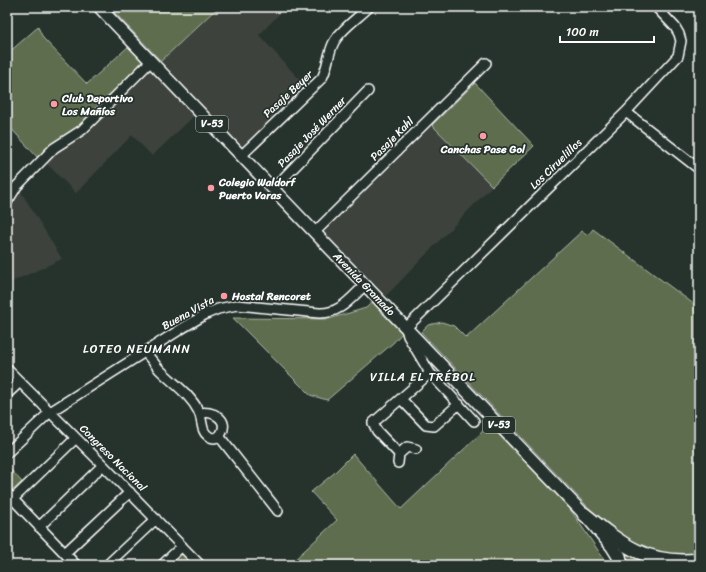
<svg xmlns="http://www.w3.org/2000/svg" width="706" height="572" viewBox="0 0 706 572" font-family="Sriracha,sans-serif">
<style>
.built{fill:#3c433c}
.green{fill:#5e6d4f;stroke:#aeb6a7}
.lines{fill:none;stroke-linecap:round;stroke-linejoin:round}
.minor-casing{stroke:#fff;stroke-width:12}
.major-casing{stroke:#fff;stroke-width:14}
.highway-casing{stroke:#fff;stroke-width:16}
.minor{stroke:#26332d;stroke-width:9}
.major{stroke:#26332d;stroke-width:11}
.highway{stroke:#26332d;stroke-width:13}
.poi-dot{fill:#ff9aa2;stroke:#26332d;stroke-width:1.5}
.labels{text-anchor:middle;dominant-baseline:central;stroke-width:3.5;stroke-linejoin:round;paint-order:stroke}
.shield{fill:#26332d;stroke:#bec2c0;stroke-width:1}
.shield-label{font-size:10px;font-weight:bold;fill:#fff}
.street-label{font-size:11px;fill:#fff;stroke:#26332d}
.poi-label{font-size:11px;font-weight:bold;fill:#fff;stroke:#26332d;text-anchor:start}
.neighbourhood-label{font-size:12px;letter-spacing:1px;fill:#fff;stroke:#26332d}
</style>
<rect width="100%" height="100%" fill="#26332d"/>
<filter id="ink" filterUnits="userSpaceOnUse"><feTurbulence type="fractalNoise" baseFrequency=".025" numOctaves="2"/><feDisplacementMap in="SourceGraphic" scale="8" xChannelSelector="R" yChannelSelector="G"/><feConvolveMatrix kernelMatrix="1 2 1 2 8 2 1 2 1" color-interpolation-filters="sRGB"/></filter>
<g filter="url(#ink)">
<path class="built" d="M218,7H286L259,35L309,90L246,150L161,61Z
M149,65L197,113L152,156L132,135L76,193L45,162L55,151Z
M432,125L492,186L386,296L324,232Z
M20,190L62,259L7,284V210Z"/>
<path class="green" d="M116,7H218L161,61L113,11Z
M38,27L43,38L87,84L130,45L145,60L80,126L51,145L38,158L7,124V54Z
M475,83L534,146L492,186L432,125Z
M593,229L699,308V565H625L606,526L421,332L428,325L442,322L454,326L466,338L582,231L588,235Z
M375,300L404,331L393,343L327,400L310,395L233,318L329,319L366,308Z
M490,422L559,493L608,565H289L337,520L311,492L333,474L353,454L401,509L481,433Z
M7,466L22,482L11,492L7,488Z
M182,550L197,565H166Z"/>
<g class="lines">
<defs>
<path id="minor" d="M626,112L699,169
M241,156L322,78C328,67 328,53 334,42C341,29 358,18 369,7
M273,189L368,91
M7,202L17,186L54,148L82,130L151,61
M315,232L486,63
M145,352C150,358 154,363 159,369C173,383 190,394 199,412C203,420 200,432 210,437C214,439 218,438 221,434C230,419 212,410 199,413
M7,369L103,465L200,565
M7,394L20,382
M401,399L426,425L434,426L459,404
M474,421L430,373L408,336L406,328L626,112L678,56L681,41L679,34L675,27L656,7
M219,436L278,511
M7,453L50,412L181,329L206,314L218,309L237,305L319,313C340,314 351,298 365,285
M399,454L377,431L373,423L430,373
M398,463L399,454L407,447L416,449
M7,493L76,565
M13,499L76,438
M39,527L103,465
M65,553L130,492
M107,565L156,519
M162,565L182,546"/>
<path id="major" d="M99,7L584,514L612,547L622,563"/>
<path id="highway" d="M584,514C622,545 648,566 699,560
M619,556L621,565"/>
</defs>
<use href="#minor" class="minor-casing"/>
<use href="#major" class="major-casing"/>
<use href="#highway" class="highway-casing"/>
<use href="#minor" class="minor"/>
<use href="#major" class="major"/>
<use href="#highway" class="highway"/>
</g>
</g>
<g class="poi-dot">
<circle cx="54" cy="104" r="4"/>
<circle cx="483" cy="136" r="4"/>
<circle cx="211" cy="188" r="4"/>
<circle cx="224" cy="296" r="4"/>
</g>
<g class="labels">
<g class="shield">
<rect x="196" y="116" width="32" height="16" rx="3"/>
<rect x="483" y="417" width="32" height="16" rx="3"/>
</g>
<g class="shield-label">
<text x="212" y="124">V-53</text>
<text x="499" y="425">V-53</text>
</g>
<g class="street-label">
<text transform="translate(288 94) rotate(-43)">Pasaje Beyer</text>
<text transform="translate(312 132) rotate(-46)">Pasaje José Werner</text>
<text transform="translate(392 139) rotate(-45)">Pasaje Kahl</text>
<text transform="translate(556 164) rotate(-44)">Los Ciruelillos</text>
<text transform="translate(364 284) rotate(46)">Avenida Gramado</text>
<text transform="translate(188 313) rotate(-29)">Buena Vista</text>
<text transform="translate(113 458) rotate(45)">Congreso Nacional</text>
</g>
<g class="poi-label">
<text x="62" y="98">Club Deportivo<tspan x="62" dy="13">Los Mañíos</tspan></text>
<text x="483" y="149" text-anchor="middle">Canchas Pase Gol</text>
<text x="219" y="182">Colegio Waldorf<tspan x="219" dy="13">Puerto Varas</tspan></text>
<text x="232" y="296">Hostal Rencoret</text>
</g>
<g class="neighbourhood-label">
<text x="137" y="349">LOTEO NEUMANN</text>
<text x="423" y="377">VILLA EL TRÉBOL</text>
</g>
</g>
<rect width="706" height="572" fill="none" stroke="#26332d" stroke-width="24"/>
<rect x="12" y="12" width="682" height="548" fill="none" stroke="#fff" stroke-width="1.5" filter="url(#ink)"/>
<path d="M560 36v6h94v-6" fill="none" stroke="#ffffff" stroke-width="2"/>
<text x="566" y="36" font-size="12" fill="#ffffff" stroke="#26332d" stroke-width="3" paint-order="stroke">100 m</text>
</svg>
